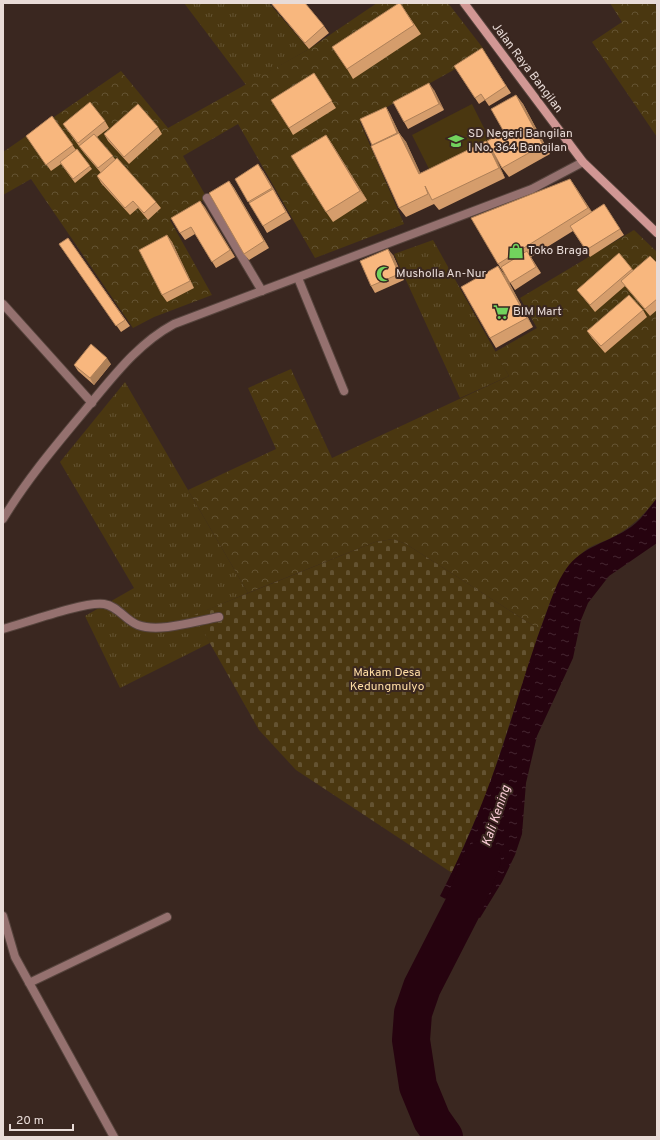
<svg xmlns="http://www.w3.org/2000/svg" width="660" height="1140" viewBox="0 0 660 1140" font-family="Overpass,sans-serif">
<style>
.grass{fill:url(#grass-tufts)}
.forest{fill:url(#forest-crowns)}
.cemetery{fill:url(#cemetery-stones)}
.garden{fill:#4a3710}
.water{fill:url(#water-ripples)}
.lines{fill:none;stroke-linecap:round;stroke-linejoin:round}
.river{stroke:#26030f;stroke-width:38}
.service-casing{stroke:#56443d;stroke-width:10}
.minor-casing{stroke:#56443d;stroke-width:10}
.secondary-casing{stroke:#56443d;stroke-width:10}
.service{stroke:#95716f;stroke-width:8}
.minor{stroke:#95716f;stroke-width:8}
.secondary{stroke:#d19794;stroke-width:8}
.wall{fill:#d59d6c}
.shaded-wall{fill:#ae8058}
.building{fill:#f8b77e;stroke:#ae8058}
.labels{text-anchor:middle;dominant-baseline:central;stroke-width:4;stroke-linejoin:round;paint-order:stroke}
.street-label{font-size:12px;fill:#e8dbd7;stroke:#3a2720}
.poi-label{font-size:12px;fill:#e8dbd7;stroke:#3a2720;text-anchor:start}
.park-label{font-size:12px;fill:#fedda5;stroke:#3a2720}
.water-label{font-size:13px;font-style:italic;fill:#f7c9d3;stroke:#3a2720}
</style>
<defs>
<pattern id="grass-tufts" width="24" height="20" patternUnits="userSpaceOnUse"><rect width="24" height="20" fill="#4a3710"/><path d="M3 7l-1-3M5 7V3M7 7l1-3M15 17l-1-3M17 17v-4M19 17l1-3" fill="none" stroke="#645332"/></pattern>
<pattern id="forest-crowns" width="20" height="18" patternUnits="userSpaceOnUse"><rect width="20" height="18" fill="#4a3710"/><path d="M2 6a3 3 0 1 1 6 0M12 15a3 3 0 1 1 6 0" fill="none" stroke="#645332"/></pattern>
<pattern id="cemetery-stones" width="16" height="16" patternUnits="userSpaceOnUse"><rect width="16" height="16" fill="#4a3710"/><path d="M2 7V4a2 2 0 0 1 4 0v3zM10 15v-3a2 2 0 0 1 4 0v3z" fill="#645332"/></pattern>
<pattern id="water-ripples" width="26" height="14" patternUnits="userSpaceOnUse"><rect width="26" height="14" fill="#26030f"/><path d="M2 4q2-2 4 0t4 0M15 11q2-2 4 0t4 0" fill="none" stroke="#462731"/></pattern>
</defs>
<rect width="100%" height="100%" fill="#3a2720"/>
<path class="grass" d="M184,3H269L309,49L246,85Z
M433,240L509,376L460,398L394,254Z
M125,382L248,593L195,615L210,643L120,688L85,616L134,588L60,462Z"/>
<path class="forest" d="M377,3H448L486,52L360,122L404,224L315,258L238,124L183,156L207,198L170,220L212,295L154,317L133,328L31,179L3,195V152L121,71L168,128L309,49Z
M610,3H654L657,8V137L592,42L622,22Z
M634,230L657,252V498C642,517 631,528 609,539C602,542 593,545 587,549C560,570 551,600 540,630L406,544L393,539L375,542L248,593L188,490L276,449L248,388L291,369L332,458L509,376L495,352L537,328L520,298Z"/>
<path class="cemetery" d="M393,539L406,544L540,630L487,793L452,873L296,770L259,730L194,615L375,542Z"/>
<path class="garden" d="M472,104L491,142L431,173L412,135Z"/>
<path class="water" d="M657,498V543L609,576L588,603L581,620L573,658L537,736L526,783L522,834L515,855L502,882L480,918L440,896C470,838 493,779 512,717C523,681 534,645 547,611C552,597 557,582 566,569C582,546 608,543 631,527C641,520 649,508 657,498Z"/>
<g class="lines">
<path class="river" d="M444,1137L432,1120L418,1086L411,1040L413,1013L422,987L464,905L482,860"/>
<defs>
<path id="service" d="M207,198L262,291
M298,278L344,391
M3,304L92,403
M3,629C25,623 85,601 104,604C118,606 125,620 138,625C159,633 196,621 219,617"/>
<path id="minor" d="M3,519C27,479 57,444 86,409C113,377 137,344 174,324L532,189L583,162
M3,916L15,957L114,1137
M29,983L167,917"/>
<path id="secondary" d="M464,3L583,162L657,233"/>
</defs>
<use href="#service" class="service-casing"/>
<use href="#minor" class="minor-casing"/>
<use href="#secondary" class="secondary-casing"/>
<use href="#service" class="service"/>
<use href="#minor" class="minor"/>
<use href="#secondary" class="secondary"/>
</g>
<path class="wall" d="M271,3H305L324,26L329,33L309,49Z
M400,3L421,34L353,79L347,69Z
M482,48L511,93L489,106L485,100L479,104L475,98Z
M314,73L336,108L293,135L289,128Z
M434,90L444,110L408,129L404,122Z
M516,95L523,104L550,154L509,177L502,168L493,152L505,178L439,210L434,204L406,217L399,208L372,145L386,107L390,114L399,133L406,142L420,173L492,150L504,132Z
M52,116L76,150L77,149L92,169L75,183L61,164L51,171L26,136Z
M105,121L109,128L97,137L115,159L156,202L161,208L148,220L138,208L130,215L101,183L97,176L101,173L84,153L63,124Z
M158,127L162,134L129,164L108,141L104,134Z
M326,135L332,144L367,200L333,222L326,212Z
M263,171L291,219L267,233L263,226L235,179Z
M570,179L592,212L604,204L624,235L590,257L573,231L531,257L541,273L515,290L498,264Z
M229,181L234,188L269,248L249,260L244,254Z
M200,201L235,257L216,268L195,234L185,240L180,233Z
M167,235L172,242L194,288L167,302L162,295Z
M68,238L130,326L121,332L59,244Z
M619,253L633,270L657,263V310L650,316L625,286L595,312L582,296L577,290Z
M393,255L404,280L375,293L371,286Z
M505,275L533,327L496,348L490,338Z
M643,310L647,317L605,353L592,338L587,331Z
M111,364L94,385L78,371L74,365Z"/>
<path class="shaded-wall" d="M429,83L434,90L444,110L439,104Z
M516,95L523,104L550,154L543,145Z
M386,107L390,114L403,141L398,135Z
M399,133L406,142L425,183L419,174Z
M326,135L332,144L367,200L360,191Z
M486,141L493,151L505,178L499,168Z
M258,164L263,171L277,194L272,188Z
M570,179L577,189L595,217L588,208Z
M229,181L234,188L269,248L264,241Z
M273,189L277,195L291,219L286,212Z
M200,201L205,207L235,257L230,250Z
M167,235L172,242L194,288L190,281Z
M388,249L393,255L404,280L399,274Z
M527,251L531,258L541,273L536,267Z
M498,266L505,275L533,327L527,318Z
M107,358L111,364L94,385L90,378Z"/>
<path class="building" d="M271,3H305L324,26L305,43Z
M399,3H400L414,25L347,69L332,47Z
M482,48L506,86L485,100L481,94L475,98L454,66Z
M314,73L332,101L289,128L271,100Z
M429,83L439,104L404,122L393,102Z
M516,95L543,145L502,168L487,141L504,132L491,109Z
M90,102L105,121L78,143L63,124Z
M138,104L158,127L124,157L104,134Z
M386,107L397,133L372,145L360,119Z
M52,116L73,145L46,165L26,136Z
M399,133L419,174L486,141L499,168L432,200L425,186L428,194L399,208L371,146Z
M94,134L113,156L98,168L79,146Z
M326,135L360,191L326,212L291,156Z
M77,149L90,166L73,179L60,162Z
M117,158L156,202L144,213L133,201L125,208L97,176Z
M258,164L272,188L248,202L235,179Z
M570,179L588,208L498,264L471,218Z
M229,181L264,241L244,254L209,193Z
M273,189L286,212L263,226L249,203Z
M200,201L230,250L212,262L191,227L180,233L171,218Z
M604,204L620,229L586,250L570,226Z
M167,235L190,281L162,295L139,250Z
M68,238L125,320L116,326L59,244Z
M388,249L399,274L371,286L360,261Z
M527,251L536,267L510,283L501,267Z
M619,253L632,269L590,305L577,290Z
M650,256L657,263V299L645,309L621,281Z
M498,266L527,318L490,338L461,287Z
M629,295L643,310L601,346L587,331Z
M91,344L107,358L90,378L74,365Z"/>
<defs>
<symbol id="school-bare" viewBox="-9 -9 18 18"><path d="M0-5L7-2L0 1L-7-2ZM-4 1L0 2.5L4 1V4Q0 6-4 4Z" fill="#72d25d" stroke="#3a2720" stroke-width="2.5" paint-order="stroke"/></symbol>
<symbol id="shop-bare" viewBox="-9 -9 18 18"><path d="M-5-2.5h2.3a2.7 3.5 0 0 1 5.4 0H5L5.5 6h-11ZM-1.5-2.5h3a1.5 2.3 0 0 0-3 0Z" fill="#72d25d" stroke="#3a2720" stroke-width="2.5" paint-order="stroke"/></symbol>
<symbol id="mosque-bare" viewBox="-9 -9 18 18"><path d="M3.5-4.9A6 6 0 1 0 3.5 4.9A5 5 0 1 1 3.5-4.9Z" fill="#72d25d" stroke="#3a2720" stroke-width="2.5" paint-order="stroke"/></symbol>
<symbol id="supermarket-bare" viewBox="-9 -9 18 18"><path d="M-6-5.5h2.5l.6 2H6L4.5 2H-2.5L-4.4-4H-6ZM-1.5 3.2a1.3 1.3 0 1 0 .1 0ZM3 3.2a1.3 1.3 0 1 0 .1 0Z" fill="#72d25d" stroke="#3a2720" stroke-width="2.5" paint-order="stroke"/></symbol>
</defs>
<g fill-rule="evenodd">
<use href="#school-bare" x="445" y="130" width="22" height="22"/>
<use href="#shop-bare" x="505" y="240" width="22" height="22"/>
<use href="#mosque-bare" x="373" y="263" width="22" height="22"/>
<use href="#supermarket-bare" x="490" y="301" width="22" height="22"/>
</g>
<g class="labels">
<g class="street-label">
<text transform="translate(527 68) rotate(53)">Jalan Raya Bangilan</text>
</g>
<g class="poi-label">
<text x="468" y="134">SD Negeri Bangilan<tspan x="468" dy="14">I No. 364 Bangilan</tspan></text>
<text x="528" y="251">Toko Braga</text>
<text x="396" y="274">Musholla An-Nur</text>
<text x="513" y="312">BIM Mart</text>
</g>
<g class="park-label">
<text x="387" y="673">Makam Desa<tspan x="387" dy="14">Kedungmulyo</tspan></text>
</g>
<g class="water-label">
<text transform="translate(497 816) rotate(-71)">Kali Kening</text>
</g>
</g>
<rect width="660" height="1140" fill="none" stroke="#e8dbd7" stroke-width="8"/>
<path d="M10 1124v6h63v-6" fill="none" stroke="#e8dbd7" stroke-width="2"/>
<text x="16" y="1124" font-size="12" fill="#e8dbd7" stroke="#3a2720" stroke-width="3" paint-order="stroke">20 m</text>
</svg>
